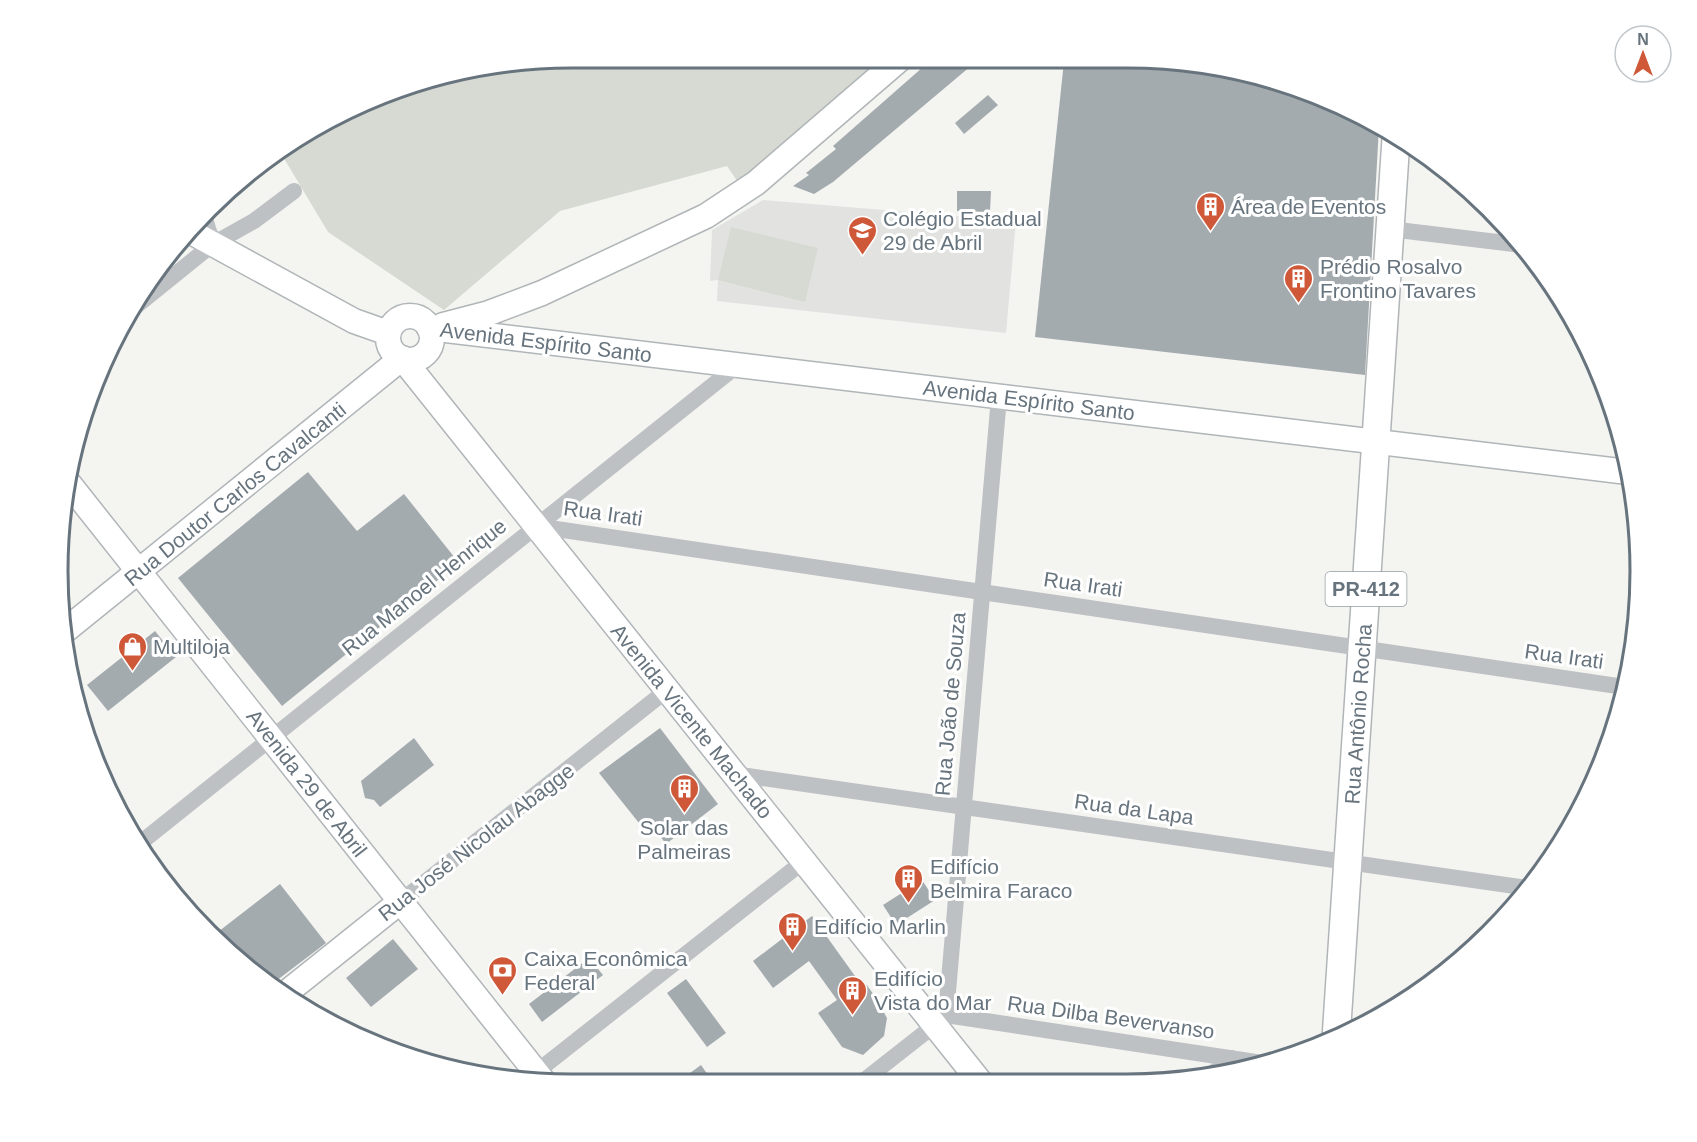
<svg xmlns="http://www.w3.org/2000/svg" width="1697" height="1142" viewBox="0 0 1697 1142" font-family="Arial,sans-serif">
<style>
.built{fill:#e2e3e1}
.green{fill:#d6dad2}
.building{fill:#a4abaf}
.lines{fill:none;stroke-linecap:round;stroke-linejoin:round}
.secondary-casing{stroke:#b0b5b8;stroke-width:27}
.primary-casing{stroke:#b1b5b8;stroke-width:30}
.street{stroke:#bec1c4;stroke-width:16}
.secondary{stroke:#fff;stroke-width:24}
.primary{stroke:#fff;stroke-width:27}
.labels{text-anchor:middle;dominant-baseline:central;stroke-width:6;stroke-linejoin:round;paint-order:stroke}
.shield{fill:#fff;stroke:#959ea5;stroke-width:1.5}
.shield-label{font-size:20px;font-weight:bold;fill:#67747e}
.poi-label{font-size:21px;fill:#67747e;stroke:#fff;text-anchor:start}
.street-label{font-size:21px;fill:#67747e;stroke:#fff}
.rim{fill:none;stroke:#67747e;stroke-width:3}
</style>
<rect width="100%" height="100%" fill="#f4f4f1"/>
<path class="built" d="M763,200L1016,221L1006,333L717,301L718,280L710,281L712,230Z"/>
<path class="green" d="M571,57L891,59L744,191L727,166L560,211L444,310L328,232L279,150L285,144L406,84Z
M731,227L818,248L805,302L718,280Z"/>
<path class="building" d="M931,60H978L833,182L814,194L793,186L809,175L806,173L836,149L833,146Z
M1064,61H1193L1353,110L1379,127L1365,375L1035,337Z
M988,95L998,105L964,134L955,123Z
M957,191H991L990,212L957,211Z
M308,472L357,531L404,494L459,563L282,706L178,578Z
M155,631L176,657L108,711L87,685Z
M660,728L718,804L666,844L646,818L639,823L599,773Z
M414,738L434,765L380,807L374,800L365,798L361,781Z
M922,880L935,900L896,925L883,905Z
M280,884L326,943L272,984L232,957L214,935Z
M812,916L860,983L863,980L874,995L887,1018L884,1036L863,1055L842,1047L818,1013L837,1000L809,961L773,988L753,961Z
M393,939L418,969L371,1007L346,978Z
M589,958L603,975L542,1022L529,1004Z
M686,979L726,1033L707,1047L667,993Z
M701,1065L713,1082L679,1081Z"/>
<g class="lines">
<defs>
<path id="secondary" d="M191,232L354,321L388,333
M388 338a22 22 0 1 1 44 0a22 22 0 1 1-44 0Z
M443,325L489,313L542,293L706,216L756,183L900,59
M429,328L1628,472
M70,485L543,1081
M67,629L402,358L981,1083
M286,993L401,901"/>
<path id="primary" d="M1336,1039L1396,139"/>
</defs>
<use href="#secondary" class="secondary-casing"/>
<use href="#primary" class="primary-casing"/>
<path class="street" d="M205,219L213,244
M1390,229L1522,245
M135,307L213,244L254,221L294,191
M536,526L1624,687
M734,774L1528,888
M139,844L738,365
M401,901L667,690
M946,1015L999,397
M946,1015L1269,1064
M1209,1076L1232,1058
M525,1081L804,861
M862,1082L941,1020"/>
<use href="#secondary" class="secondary"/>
<use href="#primary" class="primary"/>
</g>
<defs>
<symbol id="building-pin" viewBox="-11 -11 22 30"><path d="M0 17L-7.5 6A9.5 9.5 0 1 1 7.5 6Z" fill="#ce5837" stroke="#fff"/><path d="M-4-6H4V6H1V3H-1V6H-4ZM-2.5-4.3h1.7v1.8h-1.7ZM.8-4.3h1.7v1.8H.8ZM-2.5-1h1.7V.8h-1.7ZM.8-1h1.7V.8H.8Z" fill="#fff"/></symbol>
<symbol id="school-pin" viewBox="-11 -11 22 30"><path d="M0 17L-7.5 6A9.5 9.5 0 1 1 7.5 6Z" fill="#ce5837" stroke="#fff"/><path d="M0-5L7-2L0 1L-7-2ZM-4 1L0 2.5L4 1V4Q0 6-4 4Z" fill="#fff"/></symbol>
<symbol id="shop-pin" viewBox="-11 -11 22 30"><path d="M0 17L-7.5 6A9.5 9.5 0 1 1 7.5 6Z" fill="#ce5837" stroke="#fff"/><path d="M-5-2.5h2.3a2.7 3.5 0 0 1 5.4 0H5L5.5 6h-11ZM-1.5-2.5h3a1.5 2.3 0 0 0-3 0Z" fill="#fff"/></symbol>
<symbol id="bank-pin" viewBox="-11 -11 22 30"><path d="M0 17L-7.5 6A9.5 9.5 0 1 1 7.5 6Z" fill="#ce5837" stroke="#fff"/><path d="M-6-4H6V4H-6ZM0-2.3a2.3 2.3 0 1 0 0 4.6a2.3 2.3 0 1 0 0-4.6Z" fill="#fff"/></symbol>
</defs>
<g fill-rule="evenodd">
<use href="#building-pin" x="1194" y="190" width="33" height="45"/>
<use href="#school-pin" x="846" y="214" width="33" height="45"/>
<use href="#building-pin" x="1282" y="262" width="33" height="45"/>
<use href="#shop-pin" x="116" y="630" width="33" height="45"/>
<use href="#building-pin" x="668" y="772" width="33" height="45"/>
<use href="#building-pin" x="892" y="862" width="33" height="45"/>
<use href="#building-pin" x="776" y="910" width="33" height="45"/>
<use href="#bank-pin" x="486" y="954" width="33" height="45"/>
<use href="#building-pin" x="836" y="974" width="33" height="45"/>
</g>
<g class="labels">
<rect class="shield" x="1325.5" y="572" width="81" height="34" rx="4.5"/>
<g class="shield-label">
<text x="1366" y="589">PR-412</text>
</g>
<g class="poi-label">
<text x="1231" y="206">Área de Eventos</text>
<text x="883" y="218">Colégio Estadual<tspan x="883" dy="24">29 de Abril</tspan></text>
<text x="1320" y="266">Prédio Rosalvo<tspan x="1320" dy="24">Frontino Tavares</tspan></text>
<text x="153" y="646">Multiloja</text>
<text x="684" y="827" text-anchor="middle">Solar das<tspan x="684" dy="24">Palmeiras</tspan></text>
<text x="930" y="866">Edifício<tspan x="930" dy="24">Belmira Faraco</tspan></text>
<text x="814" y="926">Edifício Marlin</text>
<text x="524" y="958">Caixa Econômica<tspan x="524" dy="24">Federal</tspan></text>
<text x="874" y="978">Edifício<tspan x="874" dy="24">Vista do Mar</tspan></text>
</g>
<g class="street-label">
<text transform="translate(546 342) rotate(7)">Avenida Espírito Santo</text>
<text transform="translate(1029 400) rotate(7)">Avenida Espírito Santo</text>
<text transform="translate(235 494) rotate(-39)">Rua Doutor Carlos Cavalcanti</text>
<text transform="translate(603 513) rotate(8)">Rua Irati</text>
<text transform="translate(1083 584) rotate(8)">Rua Irati</text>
<text transform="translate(424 587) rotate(-39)">Rua Manoel Henrique</text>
<text transform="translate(1564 656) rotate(8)">Rua Irati</text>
<text transform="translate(950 704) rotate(-85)">Rua João de Souza</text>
<text transform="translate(1358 714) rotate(-86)">Rua Antônio Rocha</text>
<text transform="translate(692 721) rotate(51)">Avenida Vicente Machado</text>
<text transform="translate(307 783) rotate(52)">Avenida 29 de Abril</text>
<text transform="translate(1134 809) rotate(8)">Rua da Lapa</text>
<text transform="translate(476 842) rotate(-38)">Rua José Nicolau Abagge</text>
<text transform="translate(1111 1017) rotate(8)">Rua Dilba Bevervanso</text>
</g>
</g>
<path d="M0 0H1697V1142H0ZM571 68H1127A503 503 0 0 1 1630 571V571A503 503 0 0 1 1127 1074H571A503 503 0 0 1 68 571V571A503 503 0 0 1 571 68Z" fill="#fff" fill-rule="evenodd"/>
<path class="rim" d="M571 68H1127A503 503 0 0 1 1630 571V571A503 503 0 0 1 1127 1074H571A503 503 0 0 1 68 571V571A503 503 0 0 1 571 68Z"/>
<g transform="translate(1643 54)"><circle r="28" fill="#ffffff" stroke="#c2c7cb" stroke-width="1.5"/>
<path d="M0-4.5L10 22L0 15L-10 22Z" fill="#ce5837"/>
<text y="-9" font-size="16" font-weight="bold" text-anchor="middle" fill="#67747e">N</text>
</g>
</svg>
